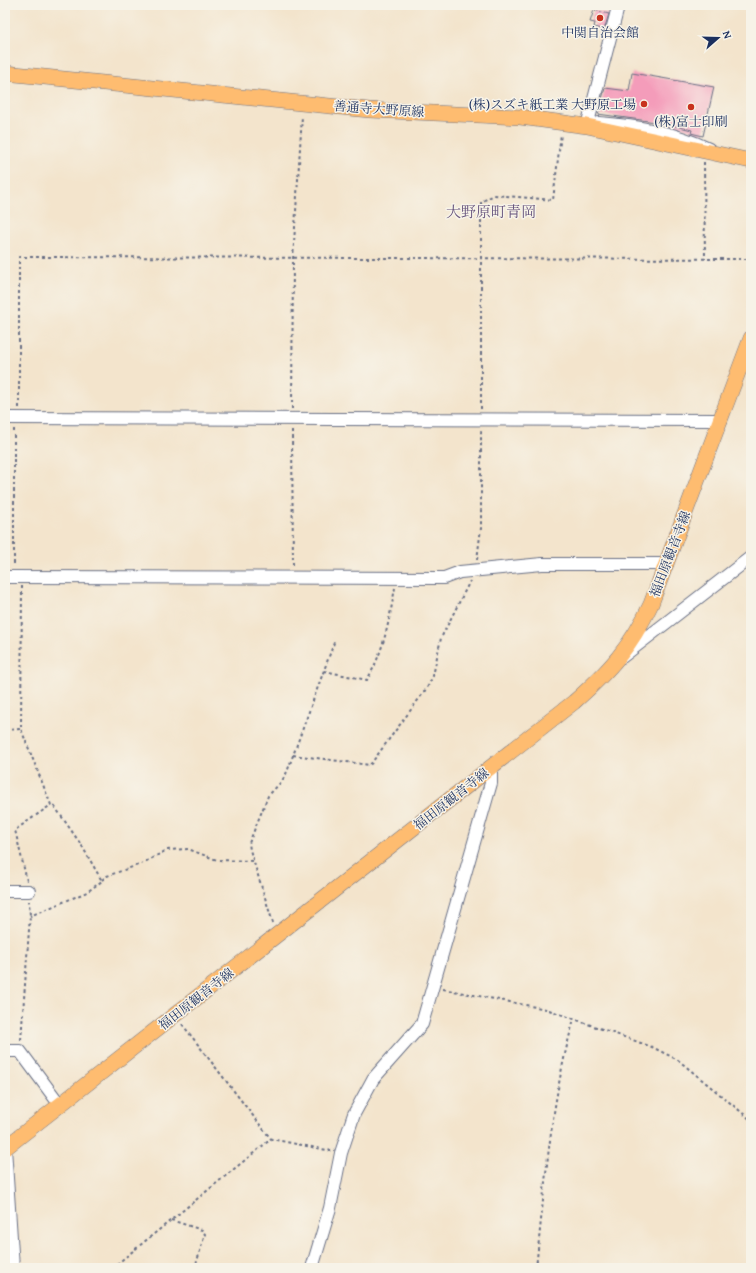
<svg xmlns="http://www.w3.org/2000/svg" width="756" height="1273" viewBox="0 0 756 1273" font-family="'Gentium Book Plus','Noto Serif JP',serif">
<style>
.building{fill:#f49cba}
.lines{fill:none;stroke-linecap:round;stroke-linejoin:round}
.minor-casing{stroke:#676e84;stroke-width:14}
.major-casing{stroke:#676e84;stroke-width:16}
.path{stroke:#676e84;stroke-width:2;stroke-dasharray:3 3;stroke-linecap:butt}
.minor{stroke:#fff;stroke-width:12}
.major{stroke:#febc70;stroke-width:15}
.poi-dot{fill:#c8321e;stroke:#f7f3e8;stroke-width:1.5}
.labels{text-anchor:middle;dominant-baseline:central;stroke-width:3;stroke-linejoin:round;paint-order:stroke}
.poi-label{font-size:13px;fill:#1b2f5e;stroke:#f7f3e8}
.street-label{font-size:13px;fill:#1b2f5e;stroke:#f7f3e8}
.quarter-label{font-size:15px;fill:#67557e;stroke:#f7f3e8}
</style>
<rect width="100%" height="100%" fill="#f7f3e8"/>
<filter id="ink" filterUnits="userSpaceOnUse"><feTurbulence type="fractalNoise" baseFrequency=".025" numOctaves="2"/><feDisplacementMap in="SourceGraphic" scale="8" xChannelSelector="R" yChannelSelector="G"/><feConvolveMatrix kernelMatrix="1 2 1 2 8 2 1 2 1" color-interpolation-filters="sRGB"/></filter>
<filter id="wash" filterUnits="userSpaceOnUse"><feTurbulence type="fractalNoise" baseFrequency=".012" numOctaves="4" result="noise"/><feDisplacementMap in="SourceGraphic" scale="16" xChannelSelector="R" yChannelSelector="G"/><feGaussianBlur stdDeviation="0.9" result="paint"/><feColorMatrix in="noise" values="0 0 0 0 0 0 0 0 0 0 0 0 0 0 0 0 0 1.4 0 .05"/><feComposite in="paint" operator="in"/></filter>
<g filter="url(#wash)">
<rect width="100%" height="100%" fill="#f3e4cc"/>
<g id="blocks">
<path class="building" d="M594,10L609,14L604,30L594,27L595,23L590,22Z
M632,73L714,87L703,136L691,133L692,130L663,123L598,114L605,88L629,91Z"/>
</g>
</g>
<g filter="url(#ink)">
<use href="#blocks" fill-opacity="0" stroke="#676e84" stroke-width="1"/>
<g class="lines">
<defs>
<path id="minor" d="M599,123C637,126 675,132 709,149
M587,126L618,7
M5,418L721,420
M5,577L444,578L460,572L542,564H667
M622,657L751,557
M5,891H29
M5,1051H20L60,1105
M5,1148L13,1268
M312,1268L330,1208L341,1153L354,1114L373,1079L422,1024L491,783V767"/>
<path id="major" d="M5,73L369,110L520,117L587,126L751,161
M5,1148L574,702C609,671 631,647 651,604L751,338"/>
</defs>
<use href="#minor" class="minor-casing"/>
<use href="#major" class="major-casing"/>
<path class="path" d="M704,162L705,259
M19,408V257L751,259
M292,409L293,259L302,116
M481,409V202L494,195L553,200L561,134
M14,429V566
M292,430L293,567
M477,560L481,528V429
M22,586L21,729L51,805L55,807L82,846L102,881L87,892L30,916
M324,671L367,680C384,651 389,621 395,588
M5,730L21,729
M293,755L370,765L427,688L433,676L441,638L470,581
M102,880L107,876L141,864L167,850L188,849L217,860L254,861
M27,881L15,830L51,805
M273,923L250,850L249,843L268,796L282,781L287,772L335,640
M443,989L546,1009L652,1047L678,1060L751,1120
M182,1024L271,1139L332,1151
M21,1040L30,916L29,901
M171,1220L202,1230L205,1234L195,1268
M112,1268L271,1139
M536,1268C545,1185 551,1099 574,1019"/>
<use href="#minor" class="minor"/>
<use href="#major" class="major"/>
</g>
</g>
<g class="poi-dot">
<circle cx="600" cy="18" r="4"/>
<circle cx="644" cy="104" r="4"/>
<circle cx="691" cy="107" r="4"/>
</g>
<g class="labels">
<g class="poi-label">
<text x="600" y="32">中関自治会館</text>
<text x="636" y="104" text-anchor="end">(株)スズキ紙工業 大野原工場</text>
<text x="691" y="121">(株)富士印刷</text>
</g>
<g class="street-label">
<text transform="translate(379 109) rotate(4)">善通寺大野原線</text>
<text transform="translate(670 554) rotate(-69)">福田原観音寺線</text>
<text transform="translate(451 799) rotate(-38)">福田原観音寺線</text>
<text transform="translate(196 999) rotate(-38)">福田原観音寺線</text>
</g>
<g class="quarter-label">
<text x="491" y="211">大野原町青岡</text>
</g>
</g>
<rect width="756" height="1273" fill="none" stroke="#f7f3e8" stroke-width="20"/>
<g transform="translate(718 38) rotate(70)" stroke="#f7f3e8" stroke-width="3" paint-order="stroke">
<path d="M0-3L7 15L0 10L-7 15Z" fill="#1b2f5e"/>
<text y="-6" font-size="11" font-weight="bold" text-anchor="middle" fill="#1b2f5e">N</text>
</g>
</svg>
